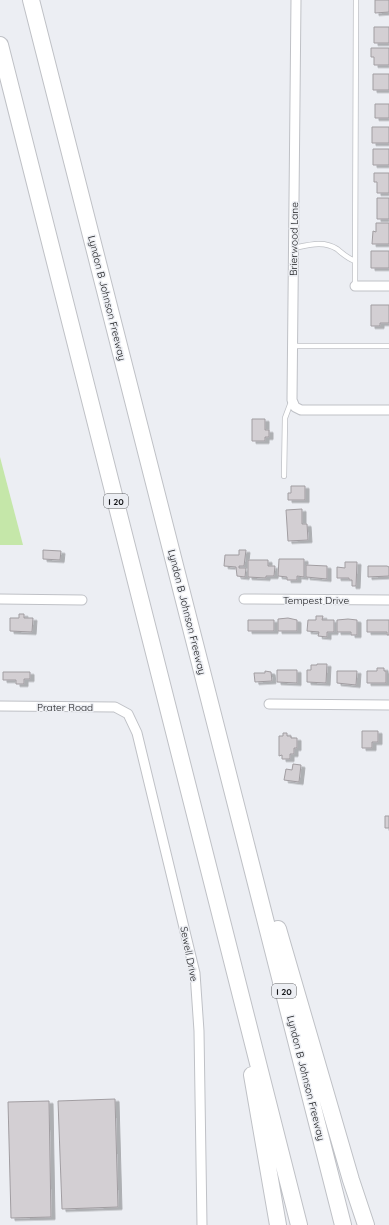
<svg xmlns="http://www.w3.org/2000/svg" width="389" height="1225" viewBox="0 0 389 1225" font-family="Quicksand,sans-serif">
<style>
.green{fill:#c5e7a9}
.building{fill:#d3cfd3;stroke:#a19da1;filter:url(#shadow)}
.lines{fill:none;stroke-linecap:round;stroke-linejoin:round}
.service-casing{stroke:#bfc1c6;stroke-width:6}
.minor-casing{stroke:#bfc1c6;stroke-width:11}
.motorway-casing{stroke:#bfc1c6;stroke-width:18}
.service{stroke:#fff;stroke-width:4.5}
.minor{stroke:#fff;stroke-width:9}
.motorway{stroke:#fff;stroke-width:16}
.labels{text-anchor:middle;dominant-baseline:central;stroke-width:3;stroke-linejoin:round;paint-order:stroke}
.shield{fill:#eceef3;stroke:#57585b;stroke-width:1}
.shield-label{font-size:9px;font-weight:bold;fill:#17181a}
.street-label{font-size:10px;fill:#17181a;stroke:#eceef3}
</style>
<defs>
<filter id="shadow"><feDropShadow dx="4" dy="2.5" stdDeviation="0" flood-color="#0004"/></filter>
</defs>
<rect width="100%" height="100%" fill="#eceef3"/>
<path class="green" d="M0,457L23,545H0Z"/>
<path class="building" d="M375,0H389V12L375,13Z
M374,27H389V43H374Z
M371,48H389V65H374V57H371Z
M373,74H389V90H373Z
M375,104H389V118H375Z
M372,127H389V143H372Z
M373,149H389V165H373Z
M374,173H389V193H377V182H374Z
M377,198H389V219H377Z
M376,223H389V244H372L373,231L376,232Z
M371,251H389V268H371Z
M371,305H389V323H380V326H371Z
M252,419H265V430H269V437H265V441H252Z
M291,486H305V500H288V493H291Z
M302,509V524H307L308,540L288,541L286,510Z
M43,550L61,551L60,560L43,559Z
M239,550H246L244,566H239V568H246L245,577L237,576L236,567L224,566L225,555H239Z
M279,559H304V577L297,576V580H287V577L278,576Z
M248,560H268V566H275L274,576H266V578L248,577Z
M345,562H357L356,586H352V580H349V578H337V567L345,568Z
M306,565L327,566V579L306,577Z
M368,566H387L389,567V576L368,577Z
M19,614H24V618H33L32,632L10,631V618H19Z
M316,616H323L322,620H334V632H327V637L318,636L319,632L307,631L308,620H316Z
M288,618L297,620V631H278V619Z
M348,619L357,620V635H351V632H337V620Z
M248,620H274V631H248Z
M367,620H389V635H387V632H367Z
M317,664H327L326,683L307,682V670H311V665H317Z
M377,668H384V671H386V683H367V671H377Z
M277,670H297V683L277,682Z
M265,671L271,672L272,681L255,682L254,673H265Z
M337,671H357L356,685L337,683Z
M3,672H30V679H24V684H16V680H3Z
M362,731H378V742H372V748H362Z
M283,733H287V736H291V738H297V748H294V754H290V759H282V755L279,756V736H283Z
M293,764L301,765L299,782L284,780L286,769L292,770Z
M385,816H389V828H385Z
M115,1099L118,1207L62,1209L58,1101Z
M49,1101L51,1217L11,1218L8,1102Z"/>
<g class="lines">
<defs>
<path id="service" d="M294,248C308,245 324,240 337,249C343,254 347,258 355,261
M355,286L356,0
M293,346H389
M284,476L285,418L291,402"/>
<path id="minor" d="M296,0L292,400L295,407L301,410H389
M355,286H389
M0,599L82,600
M244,599L389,600
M269,704L389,705
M0,706L115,707L128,714L137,733L195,973L199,1031L202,1225"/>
<path id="motorway" d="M31,0L343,1225
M0,45L299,1225
M278,929L351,1180L366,1225
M252,1075L278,1225"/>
</defs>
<use href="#service" class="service-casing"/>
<use href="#minor" class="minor-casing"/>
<use href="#motorway" class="motorway-casing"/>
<use href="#service" class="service"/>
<use href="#minor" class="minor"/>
<use href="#motorway" class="motorway"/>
</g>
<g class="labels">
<g class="shield">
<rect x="104" y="494" width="24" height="14" rx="3"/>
<rect x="272" y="984" width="24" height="14" rx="3"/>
</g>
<g class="shield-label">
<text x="116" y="501">I 20</text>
<text x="284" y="991">I 20</text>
</g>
<g class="street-label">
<text transform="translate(294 239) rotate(-89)">Brierwood Lane</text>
<text transform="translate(107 298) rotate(76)">Lyndon B Johnson Freeway</text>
<text x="316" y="600">Tempest Drive</text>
<text transform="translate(187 612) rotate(76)">Lyndon B Johnson Freeway</text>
<text x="65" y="707">Prater Road</text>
<text transform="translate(189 954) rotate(79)">Sewell Drive</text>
<text transform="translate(306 1078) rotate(76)">Lyndon B Johnson Freeway</text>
</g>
</g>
</svg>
